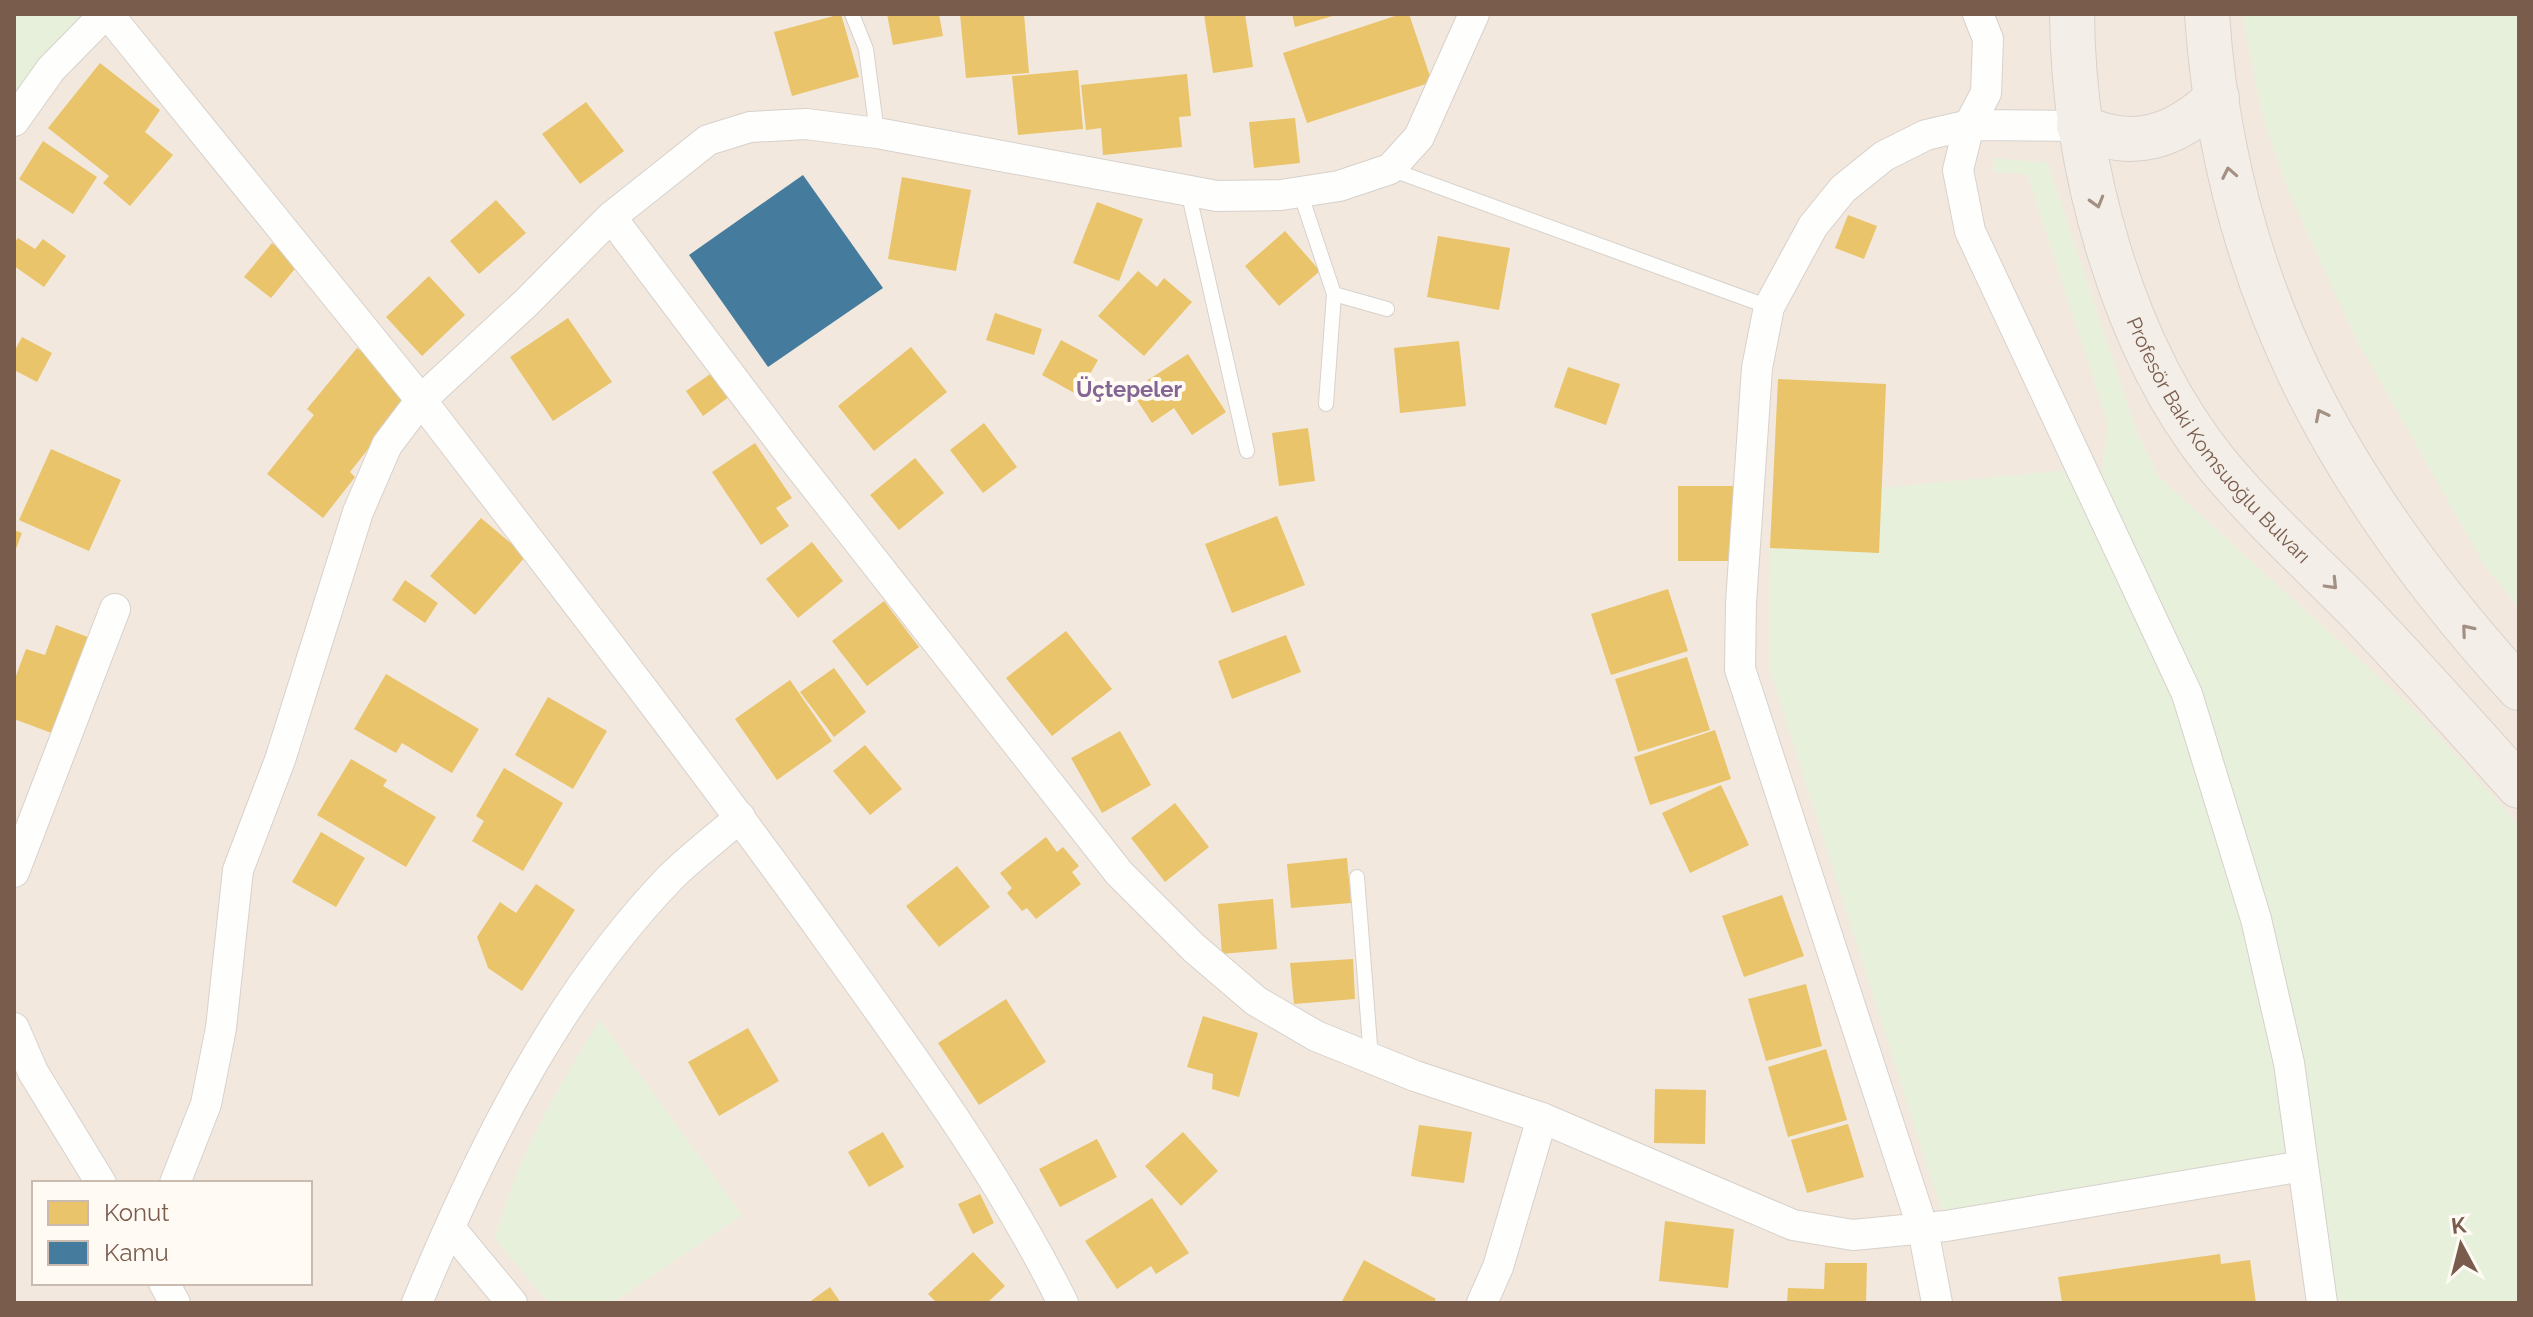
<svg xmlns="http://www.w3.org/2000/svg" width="2533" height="1317" viewBox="0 0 2533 1317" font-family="Raleway,sans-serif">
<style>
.residential{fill:#f2e8de;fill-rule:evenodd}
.green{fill:#e7f0db}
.homes{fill:#e9c46a}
.public{fill:#457b9d}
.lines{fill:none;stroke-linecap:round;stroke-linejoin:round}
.service-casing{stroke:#d7d1cb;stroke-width:16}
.minor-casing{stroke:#d7d1cb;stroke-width:32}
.primary-casing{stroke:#dad1cc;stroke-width:46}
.service{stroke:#fefefd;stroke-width:14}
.minor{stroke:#fefefd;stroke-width:30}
.primary{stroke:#f3eee8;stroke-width:44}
.oneway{stroke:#a48f83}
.labels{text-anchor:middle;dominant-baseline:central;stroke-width:8;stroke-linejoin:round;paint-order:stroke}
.street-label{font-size:20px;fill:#7a5c4d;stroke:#fffaf3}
.neighbourhood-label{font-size:22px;font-weight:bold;fill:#846695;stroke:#fffaf3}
</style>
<rect width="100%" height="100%" fill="#f9f5f0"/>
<path class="residential" d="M14,14H2519V1303H14ZM34,1183H310V1283H34Z"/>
<path class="green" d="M14,14H105L14,121Z
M2242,14H2519V608L2486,568L2355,337L2288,190L2263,118Z
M1993,158L2048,163L2137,432L2159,477L2420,715L2519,825V1303H2322L2303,1167L1946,1226L1769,667L1770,548L1881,488L2079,469L2097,505L2108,424L2027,174L1993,172Z
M600,1020L742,1215L612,1303H549L495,1239C515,1161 557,1088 600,1020Z"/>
<path class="homes" d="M841,14L859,77L792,96L774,32Z
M887,14H939L943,36L893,45Z
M960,14H1024L1029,73L966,78Z
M1204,14H1245L1253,67L1213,73Z
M1292,14H1336V15L1295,27Z
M1401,14H1409L1432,82L1307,123L1283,53Z
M100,63L160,110L145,132L173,155L130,206L103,183L109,176L48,128Z
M1078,70L1083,129L1018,135L1012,76Z
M1187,74L1191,116L1179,117L1182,147L1103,155L1101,128L1086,130L1081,85Z
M586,102L624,151L580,184L542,134Z
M1295,118L1300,163L1254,168L1249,122Z
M43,141L97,177L73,214L19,179Z
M902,177L971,190L956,271L888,259Z
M496,200L526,233L479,274L450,241Z
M1097,202L1143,219L1119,281L1073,263Z
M1848,215L1877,226L1864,259L1835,248Z
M1285,231L1320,271L1279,306L1245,266Z
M1438,236L1510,248L1499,310L1427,297Z
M18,238L35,249L43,239L66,256L44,287L14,266V243Z
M272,243L298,265L271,298L244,277Z
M1138,271L1157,287L1164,278L1192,302L1144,356L1098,316Z
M429,276L465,315L422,356L386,317Z
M995,313L1042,329L1034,355L986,340Z
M568,318L612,382L553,421L510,357Z
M22,337L52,353L37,382L14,370V352Z
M1061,340L1098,360L1078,395L1042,375Z
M1459,341L1466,406L1400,413L1394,348Z
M911,347L947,392L874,451L838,406Z
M357,348L413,392L350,472L355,477L323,518L267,474L314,415L307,409Z
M1188,354L1226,412L1192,435L1174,408L1152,423L1131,391Z
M1568,367L1620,384L1606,425L1554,407Z
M716,370L733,394L703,416L686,391Z
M1778,379L1886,384L1879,553L1770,548Z
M984,423L1017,467L983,493L950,450Z
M1308,428L1315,481L1279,486L1272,433Z
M755,443L792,498L776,508L789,526L761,545L712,472Z
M51,449L121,480L89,551L19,520Z
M915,458L944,493L899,530L870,495Z
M1678,486H1738L1737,561H1678Z
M1277,516L1305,585L1232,613L1205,544Z
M481,518L526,556L475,615L430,576Z
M14,530L22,533L14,554Z
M812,542L843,581L798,618L766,579Z
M405,580L438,603L425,623L392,600Z
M1668,589L1688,651L1611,675L1591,614Z
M884,601L919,647L867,686L832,641Z
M56,625L93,639L57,735L14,719V681L26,649L45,655Z
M1066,631L1112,689L1052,736L1006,678Z
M1286,635L1301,672L1232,699L1218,661Z
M1687,657L1710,730L1638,752L1615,679Z
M834,668L866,712L834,737L800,692Z
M386,674L479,729L452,773L402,743L396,753L354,729Z
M790,680L832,741L777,780L735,719Z
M548,697L607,731L573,789L515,755Z
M1715,730L1731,779L1650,805L1634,757Z
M1120,731L1151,785L1102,813L1071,758Z
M865,745L902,789L870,815L833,771Z
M351,759L387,780L383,786L436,817L406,867L317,815Z
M504,768L563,803L523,871L472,841L484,821L476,816Z
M1721,785L1749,845L1690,873L1662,813Z
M1175,803L1209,847L1165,882L1131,838Z
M321,832L365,858L336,907L292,882Z
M1046,837L1057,852L1063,847L1079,866L1072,872L1081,884L1036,919L1027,908L1022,911L1007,893L1012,888L1000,873Z
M1347,858L1351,903L1291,908L1287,864Z
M957,866L990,907L939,947L906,906Z
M536,884L575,910L522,991L488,968L477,937L500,902L516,913Z
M1782,895L1804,956L1744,977L1722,916Z
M1273,899L1277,949L1222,954L1218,904Z
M1353,959L1355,999L1294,1004L1290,963Z
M1806,984L1822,1046L1766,1061L1748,999Z
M1006,999L1046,1062L979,1105L938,1043Z
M1203,1016L1258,1033L1239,1097L1212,1089L1213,1074L1187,1067Z
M748,1028L779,1081L719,1116L688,1062Z
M1826,1049L1847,1120L1788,1137L1768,1067Z
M1655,1089L1706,1090L1705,1144L1654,1143Z
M1848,1124L1864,1177L1807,1193L1791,1140Z
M1419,1125L1472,1132L1464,1183L1411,1176Z
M883,1132L904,1167L869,1187L848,1152Z
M1183,1132L1218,1171L1181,1206L1145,1166Z
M1097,1139L1117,1177L1060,1207L1039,1169Z
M980,1194L994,1223L973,1234L958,1204Z
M1152,1198L1189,1253L1156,1274L1151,1266L1117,1289L1085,1241Z
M1665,1221L1734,1229L1728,1288L1659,1281Z
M973,1252L1005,1286L987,1303H937L928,1294Z
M2220,1254L2221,1264L2250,1260L2256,1303H2062L2058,1277Z
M1364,1260L1436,1299L1433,1303H1341Z
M1825,1263H1867L1866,1303H1787L1788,1288L1824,1289Z
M830,1287L841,1303H808Z"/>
<path class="public" d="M803,175L883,288L768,367L689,255Z"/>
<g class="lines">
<defs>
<path id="service" d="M852,14L866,49L877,133
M1390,169L1769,307
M1188,191L1247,451
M1300,192L1334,294L1387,309
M1326,404L1334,294
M1357,877L1371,1058"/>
<path id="minor" d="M108,14L421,400L526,303L611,217L789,453L1119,873L1194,948L1256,1001L1316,1036L1415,1076L1542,1118L1793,1225L1853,1235L1946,1226L2303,1166
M1978,14L1988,39L1986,93L1969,125L1958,170L1970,231L2187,694L2256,919L2289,1063L2322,1303
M14,121L51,69L105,14
M611,217L708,140L750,127L806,124L877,133L1217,196L1281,195L1339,186L1390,169L1419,137L1474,14
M14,872L115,609
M14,1028L33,1072L101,1183
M175,1183L206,1104L221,1028L238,870L280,760L358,512L387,445L421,400C559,580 698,758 830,942C914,1059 999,1174 1063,1303
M450,1228L512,1303
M164,1283L175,1303
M417,1303C480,1151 556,996 671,877C692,856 718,837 740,817
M1482,1303L1498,1267L1542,1118
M1937,1303L1923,1229L1740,669L1741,603L1757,368L1769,307L1813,226L1843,189L1884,156L1926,135L1969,125L2079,126"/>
<g id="primary">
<path id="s1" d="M2072,14C2073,163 2121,345 2216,463C2258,514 2308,560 2355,607C2411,665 2465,726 2519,786"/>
<path d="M2207,14C2225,286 2338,489 2519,688"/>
<path d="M2079,126C2133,152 2175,137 2217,98"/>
</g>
</defs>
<use href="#service" class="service-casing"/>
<use href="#minor" class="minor-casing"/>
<use href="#primary" class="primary-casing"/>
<use href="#service" class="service"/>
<use href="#minor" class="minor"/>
<use href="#primary" class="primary"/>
</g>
<defs><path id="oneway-chevron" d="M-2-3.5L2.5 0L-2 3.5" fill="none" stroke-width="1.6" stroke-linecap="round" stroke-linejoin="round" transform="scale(2)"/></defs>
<g class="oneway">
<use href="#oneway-chevron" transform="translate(2229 173) rotate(-101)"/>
<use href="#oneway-chevron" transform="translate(2097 202) rotate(74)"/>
<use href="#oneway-chevron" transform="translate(2321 415) rotate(-117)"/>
<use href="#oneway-chevron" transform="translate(2332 584) rotate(46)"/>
<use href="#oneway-chevron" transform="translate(2467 630) rotate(-130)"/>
</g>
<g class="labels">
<g class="street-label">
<text stroke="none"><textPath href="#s1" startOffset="462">Profesör Baki Komsuoğlu Bulvarı</textPath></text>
</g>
<g class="neighbourhood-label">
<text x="1129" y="389">Üçtepeler</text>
</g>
</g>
<rect width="2533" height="1317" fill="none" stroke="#7a5c4d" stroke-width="32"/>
<rect x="32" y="1181" width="280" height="104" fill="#fffaf3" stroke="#cabbb1" stroke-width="2"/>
<rect x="48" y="1201" width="40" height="24" fill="#e9c46a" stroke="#cabbb1" stroke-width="2"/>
<text x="104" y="1221" font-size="24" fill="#7a5c4d">Konut</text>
<rect x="48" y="1241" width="40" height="24" fill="#457b9d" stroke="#cabbb1" stroke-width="2"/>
<text x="104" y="1261" font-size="24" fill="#7a5c4d">Kamu</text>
<g transform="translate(2461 1245) rotate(353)" stroke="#fffaf3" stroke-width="6" paint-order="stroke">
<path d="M0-6L14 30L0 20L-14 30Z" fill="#7a5c4d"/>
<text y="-12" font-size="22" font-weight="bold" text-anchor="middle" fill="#7a5c4d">K</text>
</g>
</svg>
